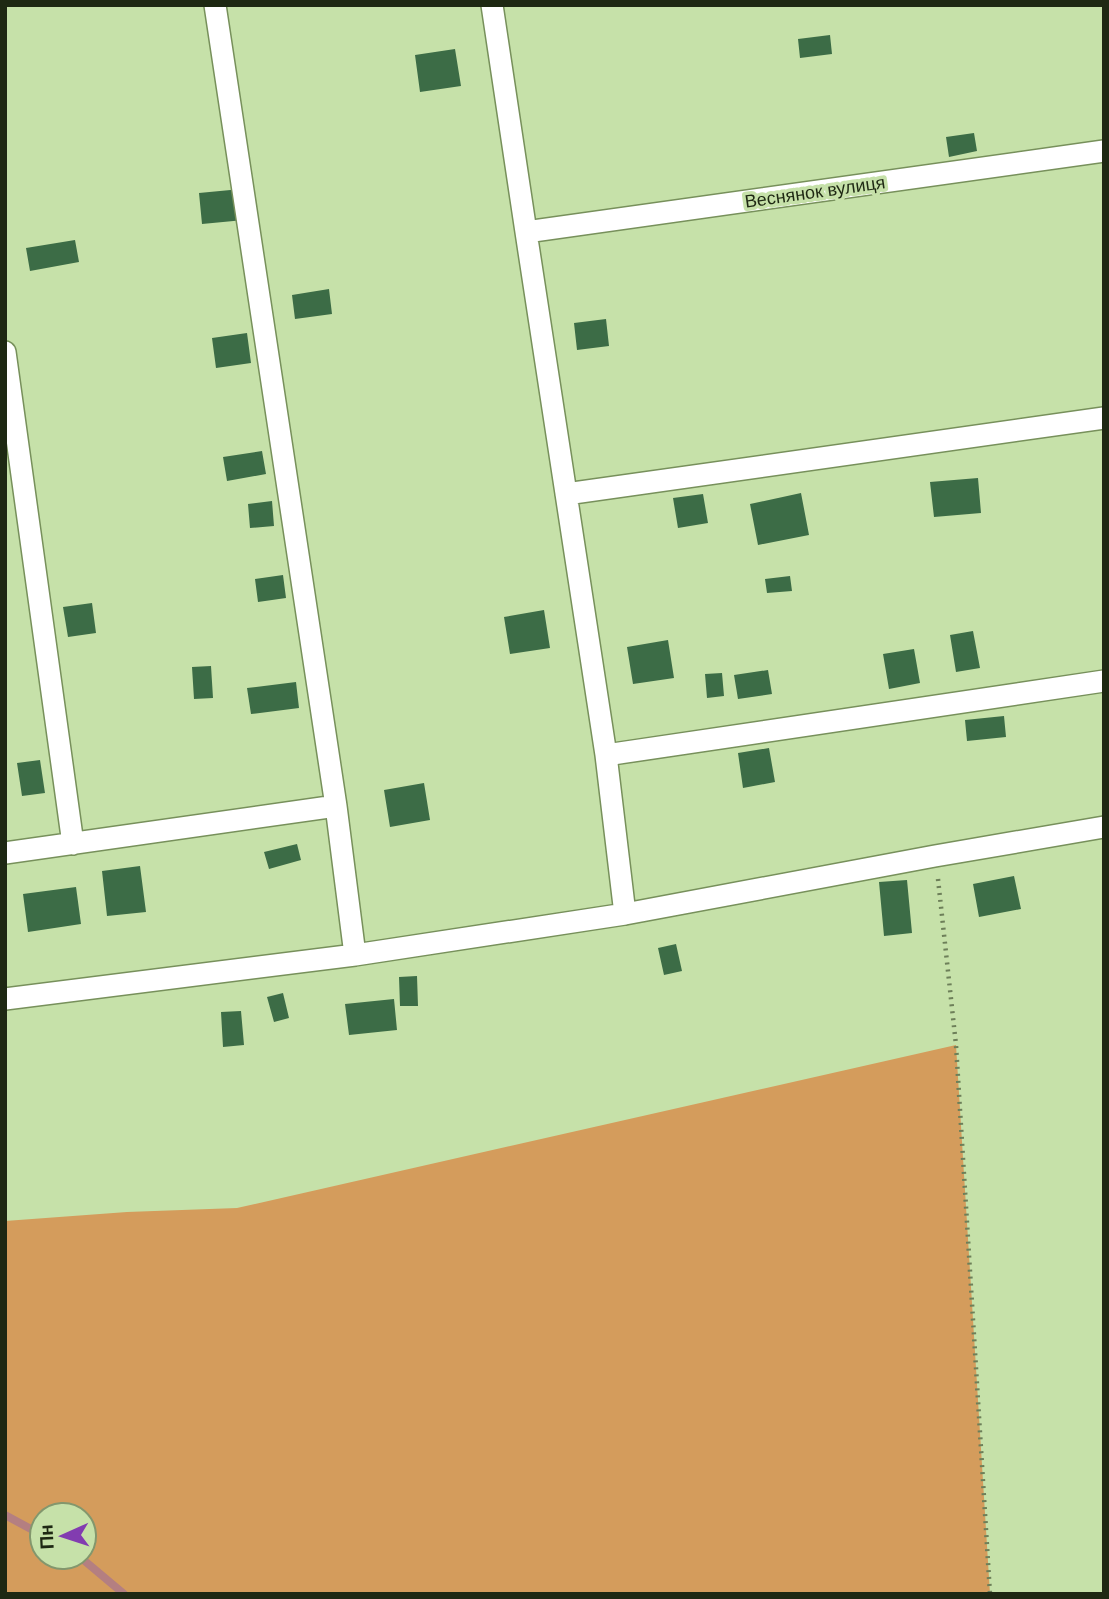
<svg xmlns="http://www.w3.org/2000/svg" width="1109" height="1599" viewBox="0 0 1109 1599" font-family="'DM Sans',sans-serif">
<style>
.green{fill:#d49c5c;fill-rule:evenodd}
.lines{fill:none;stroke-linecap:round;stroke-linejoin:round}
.stream{stroke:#b47f81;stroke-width:8}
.building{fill:#3c6c46}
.street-casing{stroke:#77905b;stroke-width:24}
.path{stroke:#6d7f59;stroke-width:4.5;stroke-dasharray:2 5;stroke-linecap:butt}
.street{stroke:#fff;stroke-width:21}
.labels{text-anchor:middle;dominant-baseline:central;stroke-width:7;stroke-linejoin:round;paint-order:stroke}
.street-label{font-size:18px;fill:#1e2813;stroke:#c6e1a9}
</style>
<rect width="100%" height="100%" fill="#c6e1a9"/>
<path class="green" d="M956,1045L990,1594H5V1221L127,1212L237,1208ZM42,1515H84V1557H42Z"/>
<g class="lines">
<path class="stream" d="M5,1515L42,1535
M80,1557L124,1594"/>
</g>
<path class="building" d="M830,35L832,54L800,58L798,39Z
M455,49L461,86L420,92L415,55Z
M974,133L977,151L949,157L946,137Z
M241,189L244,220L202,224L199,193Z
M75,240L79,262L30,271L26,248Z
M329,289L332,314L295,319L292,295Z
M606,319L609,346L577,350L574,323Z
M247,333L251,363L216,368L212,338Z
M262,451L266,474L227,481L223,457Z
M978,478L981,513L934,517L930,482Z
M801,493L809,535L758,545L750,504Z
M703,494L708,523L678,528L673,498Z
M272,501L274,526L250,528L248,504Z
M283,575L286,598L258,602L255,579Z
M790,576L792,591L767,593L765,579Z
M92,603L96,633L68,637L63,607Z
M544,610L550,648L510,654L504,617Z
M973,631L980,668L956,672L950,635Z
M668,640L674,678L633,684L627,647Z
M914,649L920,683L889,689L883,654Z
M211,666L213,698L194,699L192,667Z
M768,670L772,694L738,699L734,675Z
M722,673L724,696L707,698L705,674Z
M296,682L299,708L251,714L247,688Z
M1004,716L1006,737L967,741L965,720Z
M769,748L775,782L743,788L738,753Z
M40,760L45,793L22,796L17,763Z
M424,783L430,820L390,827L384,790Z
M297,844L301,860L269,869L264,852Z
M140,866L146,912L107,916L102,871Z
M1014,876L1021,909L979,917L973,884Z
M907,880L912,933L884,936L879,882Z
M76,887L81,924L28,932L23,894Z
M676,944L682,971L664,975L658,948Z
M417,976L418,1006H400L399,977Z
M283,993L289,1018L274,1022L267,997Z
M394,999L397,1030L349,1035L345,1004Z
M241,1011L244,1045L223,1047L221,1012Z"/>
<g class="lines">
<defs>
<path id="street" d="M215,5L336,806L355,955
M492,5L526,232L606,755L625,914
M526,232L1104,151
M5,352L73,844
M566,494L1104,418
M606,755L1104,681
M5,853L336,806
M5,999L355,955L625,914L935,856L1104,827"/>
</defs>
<use href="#street" class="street-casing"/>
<path class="path" d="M938,879L956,1045L990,1594"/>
<use href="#street" class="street"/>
</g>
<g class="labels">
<g class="street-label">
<text transform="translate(815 192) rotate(-8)">Веснянок вулиця</text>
</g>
</g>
<rect width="1109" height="1599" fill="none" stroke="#1e2813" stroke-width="14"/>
<g transform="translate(63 1536) rotate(267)"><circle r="33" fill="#c6e1a9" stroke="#83976d" stroke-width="2"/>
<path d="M0-5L12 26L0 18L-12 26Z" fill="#823cb0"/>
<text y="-10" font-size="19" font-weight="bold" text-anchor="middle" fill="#1e2813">Пн</text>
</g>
</svg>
